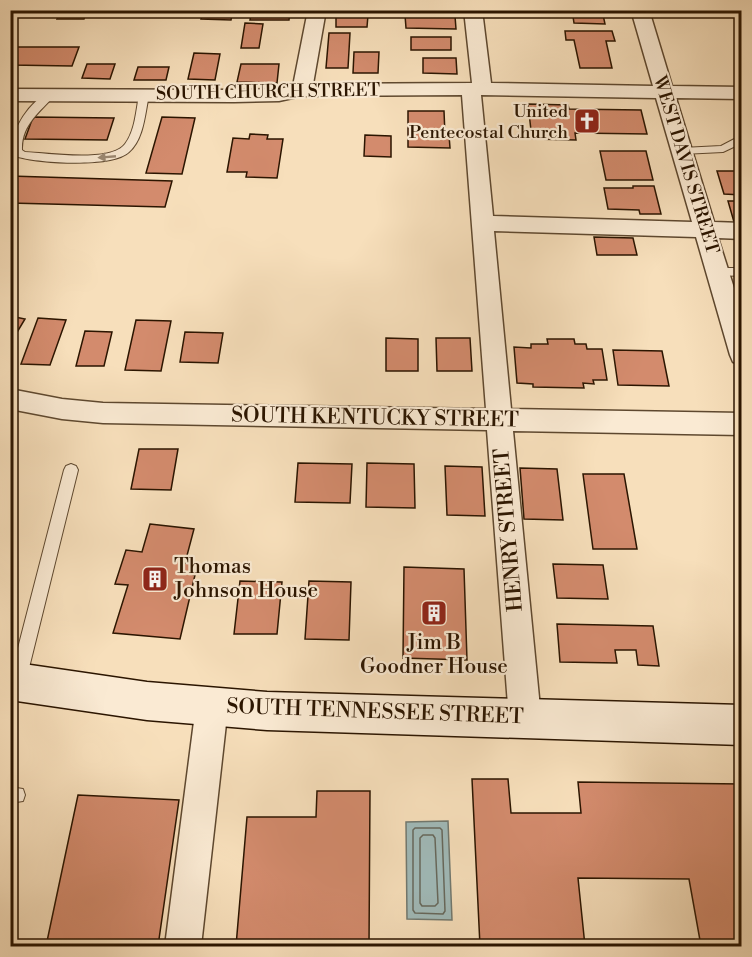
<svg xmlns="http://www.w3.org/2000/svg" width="752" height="957" viewBox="0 0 752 957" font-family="'Libre Bodoni',serif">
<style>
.water{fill:#a0bab9;stroke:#71786f;stroke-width:1.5}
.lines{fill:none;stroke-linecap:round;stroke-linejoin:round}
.shore{stroke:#66685c;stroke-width:1.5}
.building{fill:#d38b6d;stroke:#2b1500;stroke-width:1.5}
.lane-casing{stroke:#5e482f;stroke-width:2}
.street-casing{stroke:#5e482f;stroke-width:3}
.secondary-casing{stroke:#2b1500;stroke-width:3}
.lane{fill:#faead3;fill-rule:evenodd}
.street{fill:#faead3;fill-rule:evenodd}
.secondary{fill:#faead3;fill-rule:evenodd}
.oneway{fill:#9d8a74}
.labels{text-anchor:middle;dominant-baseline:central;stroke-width:4.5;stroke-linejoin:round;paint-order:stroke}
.far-street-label{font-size:18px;fill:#2b1500;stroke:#faead3}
.far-poi-label{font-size:18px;fill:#2b1500;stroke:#faead3;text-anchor:end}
.street-label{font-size:21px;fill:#2b1500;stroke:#faead3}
.poi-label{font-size:21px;fill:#2b1500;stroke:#faead3;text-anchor:start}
</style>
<rect width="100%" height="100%" fill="#f7dfbb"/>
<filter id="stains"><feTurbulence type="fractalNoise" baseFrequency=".00333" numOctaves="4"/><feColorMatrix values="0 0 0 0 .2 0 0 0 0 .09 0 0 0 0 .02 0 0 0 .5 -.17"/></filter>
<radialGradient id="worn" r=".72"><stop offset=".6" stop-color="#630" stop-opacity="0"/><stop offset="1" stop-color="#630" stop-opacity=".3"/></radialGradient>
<path class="water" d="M448,821L452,920L407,919L406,822Z"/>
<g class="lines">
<path class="shore" d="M415,828H440L442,830L445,911L443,914L415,913L413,910V830Z
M423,835H433L435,838L438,903L435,906H422L420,903V838Z"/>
</g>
<path class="building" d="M61,10H87L84,19H57Z
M110,10H141L139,17H108Z
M151,10H185L184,16L150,15Z
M203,10H233L231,20L201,19Z
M252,10H290L289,20H250Z
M572,10H602L605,24L574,23Z
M336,15H368L367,27H336Z
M405,15L455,16L456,29L406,28Z
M245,23L263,24L259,48H241Z
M565,31H612L615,41H606L612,68H580L574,40H566Z
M329,33H350L348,68H326Z
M411,37H451V50H411Z
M10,47H79L72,66L10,65Z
M354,52H379L378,73H353Z
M194,53L220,54L215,80L188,79Z
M423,58H456L457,74L423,73Z
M87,64H115L110,79L82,78Z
M241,64H279L277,83L237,82Z
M138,67H169L166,80H134Z
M528,104L568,105L569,109L641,110L647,134L575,133L576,140L532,139Z
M408,111H444L445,135H449L450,148L408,147Z
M33,117L114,118L107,140L25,139Z
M162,117L195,118L182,174L146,173Z
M250,134L268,135L267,139H283L277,178L246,177L247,172H227L233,138L249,139Z
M365,135L391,136V157L364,156Z
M600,151H646L653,180H606Z
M717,171H742V195L724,194Z
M10,176L172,181L165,207L10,203Z
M633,186H654L661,214H640L639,210L608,209L604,188H633Z
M728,201H742V222H734Z
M594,237L633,238L637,255H597Z
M10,316L25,319L10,344Z
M38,318L66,320L50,365L21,364Z
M136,320L171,321L161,371L125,370Z
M85,331L112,332L104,366H76Z
M185,332L223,333L218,363L180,362Z
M386,338L418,339V371H386Z
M436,338H470L472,371H437Z
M547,339H574L575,344H586L587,349H602L607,380H593L594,384L583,383L584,388L533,387V384L517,383L514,347L531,348V344H548Z
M613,350L662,351L669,386L618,385Z
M139,449H178L171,490L131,489Z
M298,463L352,464L350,503L295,502Z
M367,463L414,464L415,508L366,507Z
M445,466L482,467L485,516L447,515Z
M520,468L557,469L563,520L524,519Z
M583,474H624L637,549H593Z
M150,524L194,529L185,563L194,564L191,574L195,575L180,639L113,633L128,585L115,584L126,550L142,552Z
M553,564L603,565L608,599L557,598Z
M404,567L464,569L467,660L403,658Z
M240,581L282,582L277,634H234Z
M309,581L351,582L349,640L305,639Z
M557,624L653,626L659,666L638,665L636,650H615L617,663L560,662Z
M472,779H508L511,813H581L578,782L742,784V946H701L689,879L578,878L585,946H480Z
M317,791H370L369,946H236L247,817H316Z
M78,795L179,800L158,946H46Z"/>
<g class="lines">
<defs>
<path id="lane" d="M50,92L55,95C40,112 21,125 22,150L25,152C46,153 111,163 125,144C135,131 136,111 139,95L144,92L149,95C145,113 144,139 129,152C112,168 41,163 18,157L12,151C11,129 30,101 50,92Z
M742,135V143L723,152L682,154L677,151L682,148L721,146Z
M718,268H742V276L714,275V269Z
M71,464L76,466L78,470L26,680L23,685L18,688L13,685L10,679L64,470L66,466Z
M10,787L23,789L25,795L23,801L10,803Z"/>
<path id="street" d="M308,10H326L313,84L472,83L464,10H482L491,83L653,86L631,10H649L672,86L742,87V99L676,98L714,222L742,223V239L718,238L742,313V364L733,362L730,355L696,237L494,231L511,409L742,413V435L513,431L541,718L536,729L525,734L514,729L509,718L487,430L103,423L62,419L10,409V389L62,399L103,403L486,409L462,95L302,96L279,101L234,102L10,101V89L234,90L279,89L293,86ZM481,95L656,98L692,222L493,216Z
M212,690L223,695L228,706L201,946H165L196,706L201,695Z"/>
<path id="secondary" d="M10,662L147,682L267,692L742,705V745L267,730L147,720L10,700Z"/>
</defs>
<use href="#lane" class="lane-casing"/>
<use href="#street" class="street-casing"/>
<use href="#secondary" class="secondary-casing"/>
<use href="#lane" class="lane"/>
<use href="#street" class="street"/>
<use href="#secondary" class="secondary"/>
</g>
<defs><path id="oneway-solid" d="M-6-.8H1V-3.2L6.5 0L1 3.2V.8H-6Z" transform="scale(1.5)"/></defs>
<use class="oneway" href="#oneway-solid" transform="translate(107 157) rotate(175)"/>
<defs>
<symbol id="church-square" viewBox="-11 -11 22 22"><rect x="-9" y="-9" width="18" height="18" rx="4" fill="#8f2418" stroke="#faead3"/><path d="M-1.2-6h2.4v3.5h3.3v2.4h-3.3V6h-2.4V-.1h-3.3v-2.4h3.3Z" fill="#fff"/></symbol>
<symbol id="building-square" viewBox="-11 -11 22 22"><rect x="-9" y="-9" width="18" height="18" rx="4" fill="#8f2418" stroke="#faead3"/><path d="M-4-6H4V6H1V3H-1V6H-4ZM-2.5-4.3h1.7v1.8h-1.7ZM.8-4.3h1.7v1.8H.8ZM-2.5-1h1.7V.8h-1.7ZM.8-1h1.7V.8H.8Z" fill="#fff"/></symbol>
</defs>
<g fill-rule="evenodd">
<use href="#church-square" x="572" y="106" width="30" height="30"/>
<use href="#building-square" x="140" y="564" width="30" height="30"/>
<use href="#building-square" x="419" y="598" width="30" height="30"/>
</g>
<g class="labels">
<g class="far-street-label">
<text transform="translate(268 92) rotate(-1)">SOUTH CHURCH STREET</text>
<text transform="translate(686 165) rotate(73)">WEST DAVIS STREET</text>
</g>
<g class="far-poi-label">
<text x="568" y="111">United<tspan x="568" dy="21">Pentecostal Church</tspan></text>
</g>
<g class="street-label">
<text transform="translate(375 418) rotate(1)">SOUTH KENTUCKY STREET</text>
<text transform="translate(509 530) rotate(-95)">HENRY STREET</text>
<text transform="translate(375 712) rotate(2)">SOUTH TENNESSEE STREET</text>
</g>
<g class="poi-label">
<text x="174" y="567">Thomas<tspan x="174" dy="24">Johnson House</tspan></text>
<text x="434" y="643" text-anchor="middle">Jim B<tspan x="434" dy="24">Goodner House</tspan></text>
</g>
</g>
<rect width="752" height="957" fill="none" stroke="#f7dfbb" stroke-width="36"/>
<rect x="12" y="12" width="728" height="933" fill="none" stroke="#2b1500" stroke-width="3"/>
<rect x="18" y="18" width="716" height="921" fill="none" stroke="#2b1500" stroke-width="1.5"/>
<rect width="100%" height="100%" filter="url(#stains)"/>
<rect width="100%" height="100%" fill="url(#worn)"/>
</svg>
